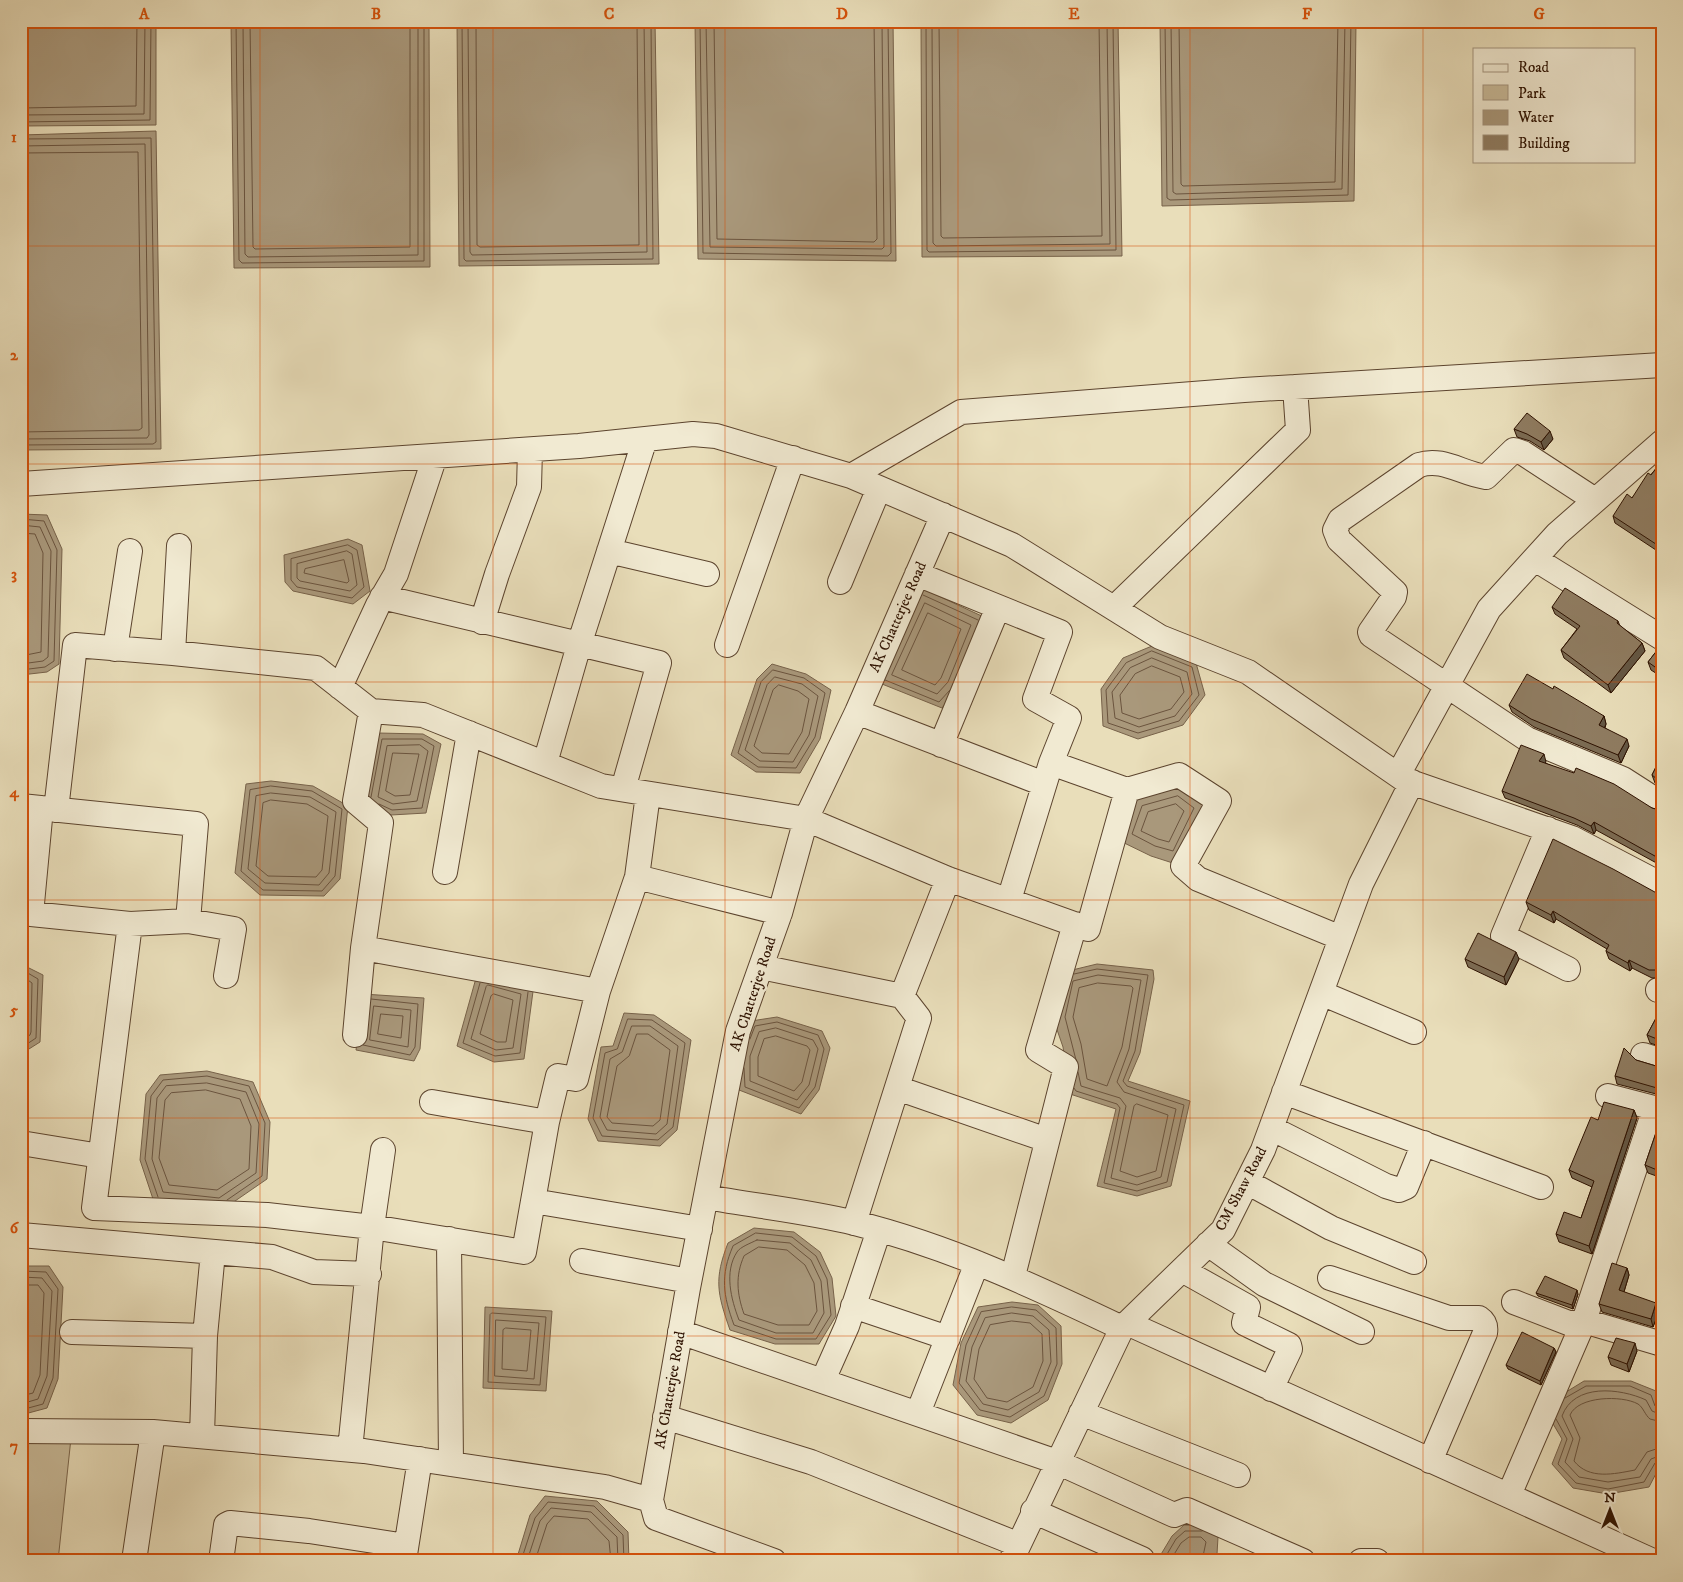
<svg xmlns="http://www.w3.org/2000/svg" width="1683" height="1582" viewBox="0 0 1683 1582" font-family="'IM FELL DW Pica',serif">
<style>
.green{fill:#c9bb9a;stroke:#7b664d}
.water{fill:#a9987b;stroke:#77624a}
.lines{fill:none;stroke-linecap:round;stroke-linejoin:round}
.shore{stroke:#6b543e;stroke-width:1}
.minor-casing{stroke:#5c442e;stroke-width:26}
.minor{stroke:#f1ead2;stroke-width:24}
.wall{fill:#7b6b53;stroke:#2d1100}
.shaded-wall{fill:#645744;stroke:#2d1100}
.building{fill:#8f7c61;stroke:#2d1100}
.grid{fill:none;stroke:#d5520b;stroke-width:1;stroke-opacity:0.55}
.labels{text-anchor:middle;dominant-baseline:central;stroke-width:5;stroke-linejoin:round;paint-order:stroke}
.street-label{font-size:15px;fill:#2d1100;stroke:#f1ead2}
.neatline{fill:none;stroke:#d5520b;stroke-width:2}
.grid-label{font-size:16px;text-anchor:middle;font-weight:bold;fill:#d5520b}
</style>
<rect width="100%" height="100%" fill="#e9deba"/>
<filter id="stains"><feTurbulence type="fractalNoise" baseFrequency=".004" numOctaves="4"/><feColorMatrix values="0 0 0 0 .2 0 0 0 0 .09 0 0 0 0 .02 0 0 0 .5 -.17"/></filter>
<radialGradient id="worn" r=".72"><stop offset=".6" stop-color="#630" stop-opacity="0"/><stop offset="1" stop-color="#630" stop-opacity=".3"/></radialGradient>
<path class="green" d="M21,1437L71,1438L58,1561H21Z"/>
<path class="water" d="M21,21H156V125L21,126Z
M231,21H429L430,267L234,268Z
M457,21H655L659,264L459,266Z
M695,21H893L896,261L698,259Z
M921,21H1118L1122,256L922,257Z
M1160,21H1356L1354,201L1162,206Z
M156,131L161,449L21,450V135Z
M21,514L47,515L62,549L59,664L47,672L21,675Z
M348,539L362,545L370,591L353,604L293,591L285,582L284,555Z
M919,587L986,618L958,687L942,708L877,682Z
M1152,646L1196,663L1205,695L1183,725L1138,739L1103,726L1101,689L1123,658Z
M772,664L806,674L831,690L820,739L800,773L756,772L731,755L757,679Z
M378,733L423,734L441,744L426,813L391,815L364,803Z
M271,781L313,786L348,806L340,879L324,896L260,895L235,873L246,784Z
M1180,784L1209,803L1179,865L1151,856L1116,839L1134,797Z
M21,964L43,975L40,1042L21,1054Z
M1097,964L1153,970L1154,979L1140,1053L1128,1081L1190,1101L1171,1186L1137,1196L1097,1186L1116,1109L1070,1094L1063,1047L1053,1018L1064,972Z
M478,971L534,984L524,1059L494,1062L457,1046Z
M363,994L424,998L420,1049L414,1061L356,1050Z
M624,1013L654,1015L691,1040L677,1130L660,1146L598,1141L588,1119L601,1047L613,1046Z
M777,1017L822,1031L830,1048L819,1090L801,1114L739,1090V1054L751,1021Z
M207,1071L253,1082L270,1122L267,1179L222,1210L154,1202L140,1160L146,1094L160,1075Z
M754,1228L794,1232L820,1252L832,1278L836,1316L819,1344H775L730,1330C717,1293 714,1279 728,1243Z
M21,1266H49L63,1287L58,1379L47,1408L21,1415Z
M1012,1302L1038,1305L1061,1326L1062,1364L1048,1400L1011,1423L977,1415L953,1385L961,1343L978,1307Z
M485,1307L552,1311L546,1391L483,1388Z
M1584,1381H1631L1656,1391L1662,1411V1462L1649,1487L1608,1494L1573,1488L1552,1464L1562,1439L1549,1417L1558,1397Z
M545,1496L597,1501L628,1532L629,1561H516L530,1515Z
M1184,1525L1206,1526L1218,1537L1217,1554L1212,1561H1157L1172,1536Z"/>
<g class="lines">
<path class="shore" d="M236,21L239,260L242,263L424,261V21
M243,21L245,254L248,257L418,255V21
M250,21L253,247L255,249L410,247V21
M462,21L464,259L466,261L653,259L651,21
M468,21L470,252L472,255L647,252L644,21
M476,21L477,245L480,247L639,245L637,21
M700,21L703,253L888,256L891,253L888,21
M706,21L710,247L882,249L884,247L882,21
M714,21L717,239L874,242L877,239L874,21
M926,21L927,250L929,252L1116,250L1113,21
M932,21L933,243L936,246L1110,244L1107,21
M939,21L941,236L943,238L1102,236L1099,21
M1165,21L1167,198L1170,200L1348,195L1351,21
M1171,21L1173,192L1176,194L1342,189L1345,21
M1179,21L1181,184L1183,186L1335,182L1338,21
M21,108L136,106L137,21
M21,115L144,114L145,21
M21,122L150,120L151,21
M21,139L151,138L156,442L153,444L21,445
M21,146L145,144L149,435L147,438L21,439
M21,153L138,152L142,428L139,430L21,432
M21,519L44,521L57,550L54,661L45,667L21,670
M21,525L40,527L51,551L48,657L43,661L21,664
M21,533L35,534L43,553L41,652L21,656
M348,545L357,550L364,587L352,598L297,587L291,580V559Z
M347,551L352,554L357,585L350,591L300,581L297,578V564Z
M344,560L349,581L347,583L304,573L305,569Z
M923,595L978,620
M925,603L971,625L948,682L937,694L892,675Z
M928,613L961,629L941,678L935,685L902,670Z
M1152,651L1192,667L1199,695L1179,721L1138,733L1108,723L1106,690L1126,663Z
M1152,658L1187,672L1192,694L1175,716L1139,727L1115,718L1112,692L1130,668Z
M1152,666L1180,677L1184,692L1171,709L1139,719L1122,713L1120,695L1135,674Z
M773,670L804,678L825,693L815,737L796,768L758,767L738,753L761,682Z
M775,677L802,684L818,696L809,735L793,762L760,761L745,750L767,685Z
M885,680L939,702L950,690
M779,685L798,691L809,699L802,732L789,754L762,753L754,746L773,690Z
M420,745L428,751L417,801L393,804L378,797L387,746Z
M393,753L419,754L410,795L395,796L386,791Z
M271,786L312,791L342,809L335,876L322,891L263,890L241,871L250,790Z
M271,793L310,797L336,812L329,873L319,885L265,883L248,869L256,796Z
M1178,796L1194,808L1173,851L1155,846L1132,834L1142,806Z
M371,797L382,739H422L434,746L422,808L392,810L379,804
M271,800L307,804L328,816L322,870L316,877L268,876L256,866L263,803Z
M1176,804L1184,811L1169,842L1158,839L1141,831L1148,812Z
M21,969L38,979L36,1038L21,1048
M1074,974L1097,969L1148,975L1135,1051L1123,1081L1127,1086L1184,1105L1167,1182L1137,1191L1104,1183L1120,1108L1117,1104L1076,1091L1074,1088
M21,975L32,983L31,1032L30,1035L21,1041
M480,983L463,1043L495,1056L520,1053L528,992
M1098,983L1131,986L1133,988L1122,1047L1107,1086L1087,1079L1081,1044L1073,1017L1079,988Z
M21,984L24,987V1029L21,1032
M488,985L521,994L513,1048L496,1050L471,1039L486,987Z
M494,994L513,1000L506,1042H497L480,1034L491,996Z
M374,1006L411,1010L408,1047L370,1040Z
M381,1014L403,1016L401,1038L378,1034Z
M628,1019L652,1020L685,1043L673,1127L658,1140L602,1136L593,1118L605,1053L617,1049Z
M632,1026H650L678,1046L667,1124L656,1134L607,1130L600,1117L610,1059L622,1052Z
M776,1028L813,1040L818,1049L809,1085L797,1100L750,1081V1056L759,1032Z
M637,1034H648L670,1050L660,1120L653,1126L612,1123L607,1117L617,1066L629,1056Z
M776,1036L807,1046L810,1050L802,1082L794,1091L758,1076V1057L764,1039Z
M363,1045L410,1055L415,1047L418,1004L371,999
M1076,1060L1065,1017L1073,981L1098,975L1141,980L1129,1049L1117,1082L1124,1092L1176,1109L1161,1177L1137,1185L1111,1178L1126,1106L1120,1098L1081,1086L1078,1072
M744,1068L745,1087L799,1108L815,1087L824,1049L818,1035L777,1022L755,1026L750,1039
M207,1083L246,1092L259,1124L256,1173L219,1198L163,1192L152,1159L157,1098L166,1086Z
M206,1090L240,1099L251,1126L249,1169L217,1190L169,1185L159,1158L165,1100L171,1093Z
M1137,1104L1168,1115L1156,1171L1137,1177L1120,1171L1134,1106Z
M158,1197L145,1159L151,1096L163,1080L207,1076L249,1086L265,1123L262,1176L227,1200
M756,1233L792,1237L816,1256L827,1279L831,1315L816,1339H776L734,1325C723,1295 720,1276 733,1246Z
M757,1240L790,1243L811,1260L821,1281L824,1313L813,1333H776L739,1320C731,1299 724,1272 737,1252C740,1247 751,1243 757,1240Z
M759,1247L787,1250L805,1265L814,1283L817,1311L809,1325H778L744,1314C737,1294 735,1276 744,1256Z
M21,1271L46,1272L58,1289L53,1378L43,1404L21,1410
M21,1277L42,1278L52,1291L47,1376L38,1399L21,1404
M21,1285H38L44,1293L40,1375L33,1393L21,1396
M1012,1307L1036,1310L1056,1328L1057,1364L1044,1396L1010,1417L980,1410L959,1383L966,1345L981,1312Z
M492,1313L546,1317L540,1385L488,1382L490,1315Z
M1012,1313L1033,1316L1049,1330L1051,1362L1039,1392L1008,1410L983,1404L966,1381L972,1347L985,1318Z
M496,1320L539,1323L534,1379L495,1376Z
M1012,1321L1030,1323L1042,1334L1043,1361L1033,1387L1007,1402L987,1398L974,1379L979,1349L990,1325Z
M506,1328L531,1330L527,1371L502,1369L503,1330Z
M1565,1398L1586,1386H1630L1651,1395L1655,1406L1662,1408
M1662,1415L1652,1411L1646,1400C1620,1388 1574,1383 1562,1416L1573,1439L1565,1462L1579,1477L1608,1482L1640,1477L1651,1459L1662,1455
M1556,1419L1567,1439L1558,1464L1576,1483L1608,1489L1644,1482L1655,1463L1662,1461
M1662,1422L1650,1419C1645,1415 1643,1407 1638,1404C1622,1395 1578,1396 1570,1415L1580,1438L1574,1461C1589,1480 1614,1474 1635,1470L1647,1452L1662,1447
M521,1561L535,1518L548,1502L594,1506L623,1535L624,1561
M527,1561L540,1521L551,1508L591,1512L617,1537L618,1561
M535,1561L547,1524L554,1516L588,1519L609,1541L611,1561
M1163,1561L1176,1539L1185,1531H1202
M1170,1561L1181,1543L1189,1537H1201L1206,1542L1202,1561"/>
<defs>
<path id="minor" d="M851,476L961,412L1244,390L1662,365
M21,484L579,446L693,434L716,436L851,476L1012,545L1160,637L1248,672L1405,780L1572,838L1662,885
M1595,500L1523,453L1514,450L1486,477C1462,474 1443,457 1419,465L1340,520L1335,530L1339,540L1395,592L1394,597L1370,632L1371,635L1527,739L1623,779L1662,804
M609,551L707,574
M1535,559L1662,638
M917,574L1060,632L1035,699L1069,718L1051,763L1009,900
M840,582L879,488
M382,597L659,663L623,789
M1114,608L1298,430L1295,387
M482,622L497,574L529,487L530,450
M727,645L793,458
M115,649L130,551
M173,653L179,546
M340,687L378,605L396,574L435,456
M857,712L1044,784
M941,745L998,607
M545,763L579,645L645,439
M1051,763L1127,790
M1398,775L1489,609L1557,534L1662,442
M21,806L196,824L188,921L234,929L226,976
M41,808L31,914L130,924L188,921
M56,810L75,645L173,653L316,668L371,711L423,715L601,786L806,819L948,879L1088,929L1127,790L1179,775L1219,801L1183,866L1198,879L1341,938
M1548,829L1503,936L1568,969
M445,872L469,733
M637,877L780,913
M130,924L94,1208L267,1215L372,1227L524,1252L547,1122L558,1076L576,1079L598,991L637,877L648,794
M363,948L598,991
M761,967L902,996
M1658,990L1662,991
M1321,993L1414,1032
M355,1035L363,948L381,823L355,801L371,711
M1643,1055L1662,1061
M897,1088L1047,1140
M1284,1092L1541,1187
M1608,1096L1662,1110
M432,1102L547,1122
M1271,1128L1386,1186L1399,1190L1406,1187L1424,1143
M21,1143L100,1156
M1247,1182L1331,1228L1414,1262
M706,1197C755,1206 806,1211 855,1223C948,1246 1036,1287 1122,1328
M533,1201L700,1229
M854,1223L919,1018L902,996L948,879
M21,1235L272,1257L314,1272L369,1274
M449,1239L451,1464
M1208,1244L1264,1284L1362,1332
M582,1261L689,1281
M1182,1270L1248,1307L1244,1323L1289,1345L1290,1349L1271,1389
M1013,1276L1066,1067L1038,1050L1075,924
M1330,1278L1449,1318H1479C1485,1322 1486,1327 1485,1333L1430,1461
M1514,1302L1571,1324L1584,1321L1662,1344
M853,1306L948,1338
M1127,1323L1653,1561
M72,1332L205,1336
M680,1332L1057,1462L1174,1515L1187,1510L1303,1561
M823,1380L847,1326L879,1230
M918,1413L977,1263
M1081,1413L1238,1475
M665,1417L811,1462L1017,1544
M21,1431L153,1432L364,1451L605,1487L651,1500L656,1518L774,1561
M202,1436L205,1336L213,1252
M350,1450L372,1227L383,1150
M1509,1495L1584,1321L1655,1108
M651,1500L688,1288L738,1031L780,913L806,819L857,712L943,515
M1033,1511L1142,1559
M134,1561L153,1432
M221,1561L226,1525L230,1523L309,1531L406,1546
M404,1561L420,1459
M1011,1561L1122,1328L1223,1230L1263,1150L1361,884L1412,782
M1361,1561H1377"/>
</defs>
<use href="#minor" class="minor-casing"/>
<use href="#minor" class="minor"/>
</g>
<path class="wall" d="M1514,429L1553,439L1544,450L1530,441L1517,437Z
M1662,461V554L1615,523L1613,516L1632,498Z
M1552,607L1618,621L1620,626L1642,643L1645,651L1611,693L1564,658L1561,650L1577,629L1555,614Z
M1662,644V677L1651,670L1648,662Z
M1509,705L1604,716L1606,724L1605,728L1629,746L1621,763L1534,727L1512,712Z
M1662,755V788L1655,783L1652,775Z
M1546,762L1545,763L1652,808L1659,810L1662,809V866L1596,830L1594,834L1577,825L1505,798L1502,791Z
M1662,896V978H1652L1632,968L1630,971L1609,959L1606,951L1607,949L1556,919L1554,923L1529,910L1526,902Z
M1465,959H1519L1506,985L1468,967Z
M1662,1007V1047L1650,1043L1647,1035Z
M1636,1060L1656,1066H1662V1091L1660,1095L1617,1084L1615,1076Z
M1634,1110L1637,1118L1592,1254L1559,1242L1556,1234L1581,1218L1592,1187L1572,1178L1569,1170L1598,1120Z
M1662,1115V1178L1648,1173L1645,1165Z
M1627,1268L1629,1275L1624,1292L1659,1311L1653,1327L1602,1312L1599,1304Z
M1536,1293L1578,1294L1573,1309L1538,1296Z
M1554,1348L1556,1352L1541,1385L1508,1369L1506,1365Z
M1637,1351L1629,1372L1611,1365L1608,1357Z"/>
<path class="shaded-wall" d="M1550,431L1553,439L1544,450L1541,442Z
M1642,643L1645,651L1611,693L1608,685Z
M1604,716L1606,724L1602,733L1599,725Z
M1627,739L1629,746L1621,763L1618,755Z
M1544,754L1546,762L1542,769L1539,761Z
M1594,822L1596,830L1594,834L1591,826Z
M1553,911L1556,919L1554,923L1551,915Z
M1516,952L1519,959L1506,985L1504,977Z
M1629,960L1632,968L1630,971L1628,963Z
M1662,1075V1091L1660,1095L1657,1088Z
M1634,1110L1637,1118L1592,1254L1589,1246Z
M1627,1268L1629,1275L1622,1298L1619,1290Z
M1577,1290L1578,1294L1573,1309L1572,1305Z
M1656,1303L1659,1311L1653,1327L1651,1319Z
M1635,1343L1637,1351L1629,1372L1627,1364Z
M1554,1348L1556,1352L1541,1385L1540,1381Z"/>
<path class="building" d="M1527,413L1550,431L1541,442L1527,434L1514,429Z
M1662,461V548L1613,516L1627,494L1632,498L1648,473L1651,475Z
M1565,588L1618,621L1617,623L1642,643L1608,685L1561,650L1580,626L1552,607Z
M1662,644V672L1648,662Z
M1527,674L1553,689L1554,686L1604,716L1599,725L1627,739L1618,755L1531,719L1509,705Z
M1521,745L1544,754L1539,761L1574,773L1576,768L1614,784L1652,808L1659,810L1662,809V860L1594,822L1591,826L1574,818L1502,791Z
M1662,755V783L1652,775Z
M1553,839L1613,869L1662,896V970H1649L1629,960L1628,963L1606,951L1609,945L1553,911L1551,915L1526,902Z
M1478,933L1516,952L1504,977L1465,959Z
M1662,1007V1041L1647,1035Z
M1624,1048L1636,1060L1656,1066H1662V1075L1657,1088L1615,1076Z
M1604,1102L1634,1110L1589,1246L1556,1234L1564,1212L1581,1218L1594,1181L1569,1170L1591,1117L1598,1120Z
M1662,1115V1172L1645,1165Z
M1612,1263L1627,1268L1619,1290L1656,1303L1651,1319L1599,1304Z
M1545,1276L1577,1290L1572,1305L1536,1293Z
M1522,1332L1554,1348L1540,1381L1506,1365Z
M1616,1338L1635,1343L1627,1364L1608,1357Z"/>
<path class="grid" d="M260,21V1561M493,21V1561M725,21V1561M958,21V1561M1190,21V1561M1423,21V1561M21,246H1662M21,464H1662M21,682H1662M21,900H1662M21,1118H1662M21,1336H1662"/>
<g class="labels">
<g class="street-label">
<text transform="translate(898 617) rotate(-66)">AK Chatterjee Road</text>
<text transform="translate(753 994) rotate(-72)">AK Chatterjee Road</text>
<text transform="translate(1241 1189) rotate(-62)">CM Shaw Road</text>
<text transform="translate(670 1390) rotate(-80)">AK Chatterjee Road</text>
</g>
</g>
<rect width="1683" height="1582" fill="none" stroke="#e9deba" stroke-width="55"/>
<rect x="1473" y="48" width="162" height="115" fill="#f1ead2" stroke="#a3937e"/>
<rect x="1483" y="64" width="25" height="8" fill="#f1ead2" stroke="#a3937e"/>
<text x="1518" y="72" font-size="15" fill="#2d1100">Road</text>
<rect x="1483" y="85" width="25" height="15" fill="#c9bb9a" stroke="#a3937e"/>
<text x="1518" y="98" font-size="15" fill="#2d1100">Park</text>
<rect x="1483" y="110" width="25" height="15" fill="#a9987b" stroke="#a3937e"/>
<text x="1518" y="122" font-size="15" fill="#2d1100">Water</text>
<rect x="1483" y="135" width="25" height="15" fill="#8f7c61" stroke="#a3937e"/>
<text x="1518" y="148" font-size="15" fill="#2d1100">Building</text>
<g transform="translate(1610 1510)" stroke="#f1ead2" stroke-width="4" paint-order="stroke">
<path d="M0-4L9 19L0 12L-9 19Z" fill="#2d1100"/>
<text y="-8" font-size="14" font-weight="bold" text-anchor="middle" fill="#2d1100">N</text>
</g>
<rect x="28" y="28" width="1628" height="1526" class="neatline"/>
<g class="grid-label">
<text x="144" y="19">A</text>
<text x="376" y="19">B</text>
<text x="609" y="19">C</text>
<text x="842" y="19">D</text>
<text x="1074" y="19">E</text>
<text x="1307" y="19">F</text>
<text x="1539" y="19">G</text>
<text x="14" y="142">1</text>
<text x="14" y="360">2</text>
<text x="14" y="579">3</text>
<text x="14" y="797">4</text>
<text x="14" y="1015">5</text>
<text x="14" y="1233">6</text>
<text x="14" y="1451">7</text>
</g>
<rect width="100%" height="100%" filter="url(#stains)"/>
<rect width="100%" height="100%" fill="url(#worn)"/>
</svg>
